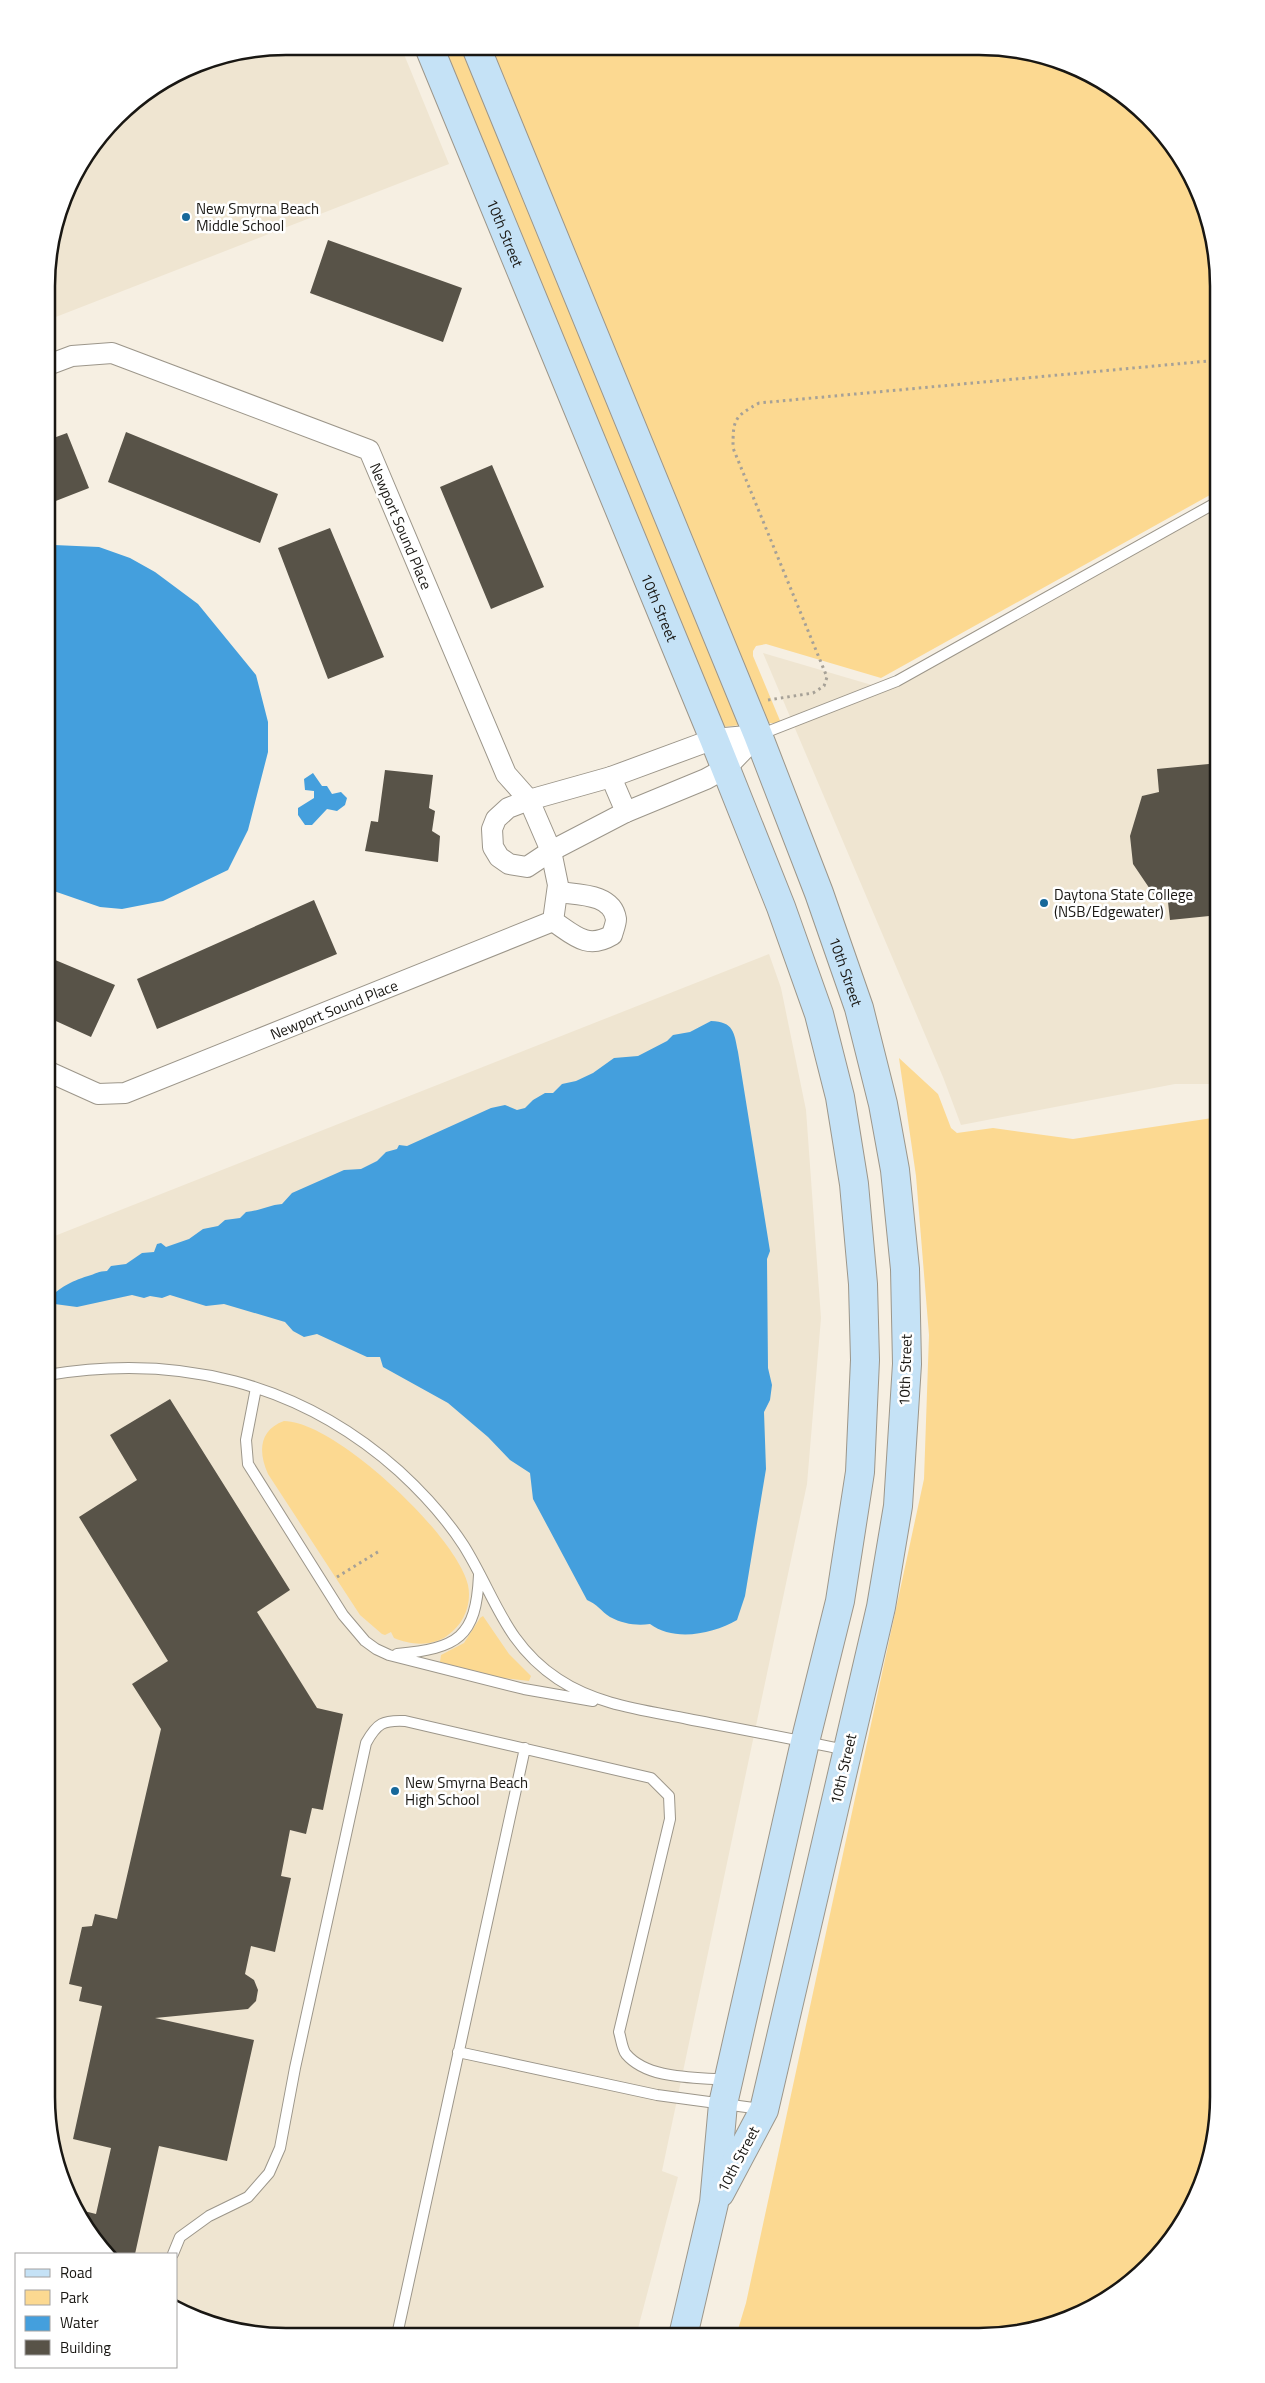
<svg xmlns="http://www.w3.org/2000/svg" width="1265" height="2383" viewBox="0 0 1265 2383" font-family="'Titillium Web',sans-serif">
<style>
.built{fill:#efe5d1}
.green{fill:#fcd991}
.water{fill:#449fdd}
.building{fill:#585348}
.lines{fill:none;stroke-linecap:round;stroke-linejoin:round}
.lane-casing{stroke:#9c968a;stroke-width:12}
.street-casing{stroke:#9c968a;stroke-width:22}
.secondary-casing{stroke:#9c968a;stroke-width:30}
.path{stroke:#a6a197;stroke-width:3;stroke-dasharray:2.5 4;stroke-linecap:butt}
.lane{stroke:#fff;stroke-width:10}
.street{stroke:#fff;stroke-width:20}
.secondary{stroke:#c5e2f6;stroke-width:28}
.poi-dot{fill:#17689a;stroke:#fff;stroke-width:2}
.labels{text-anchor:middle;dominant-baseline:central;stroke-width:5;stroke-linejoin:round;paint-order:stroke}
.poi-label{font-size:15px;fill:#191713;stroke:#fff;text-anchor:start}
.street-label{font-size:15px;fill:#191713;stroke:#fff}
.rim{fill:none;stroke:#191713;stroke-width:2.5}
</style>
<rect width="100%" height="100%" fill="#f6efe2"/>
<path class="built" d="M286,46L401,47L449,164L48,320V255L71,180L128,106L195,64Z
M1219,501V1084H1175L961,1125L943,1077L763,653L882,688Z
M769,954L781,988L806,1110L821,1318L807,1484L662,2171L678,2177L636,2336L254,2335L180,2312L176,2310V2254H108L86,2230L59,2174L46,2097L47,1239Z"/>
<path class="green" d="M443,47H463L741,725L723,727Z
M489,48L1025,51L1085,71L1137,106L1178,153L1206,209L1219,286V490L881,678L766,644L756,646L753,651V656L781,723H767Z
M899,1058L938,1094L951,1128L957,1133L993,1128L1073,1139L1219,1117L1218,2113L1201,2188L1169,2243L1121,2289L1013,2331L979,2337L736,2336L746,2303L924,1479L929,1335L916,1176Z
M284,1421C335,1421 457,1536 468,1585C472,1604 464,1624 448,1635C433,1647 410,1645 394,1638L391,1632L385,1635L382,1634L360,1615L268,1474C258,1452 259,1430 284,1421Z
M483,1616L509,1654L531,1676L529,1681L503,1678L440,1662L441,1655L464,1643L480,1618Z"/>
<path class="water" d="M54,545L99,547L130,558L155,572L198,604L256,675L268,722V752L248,830L228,870L163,901L122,909L100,907L48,889V546Z
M313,773L322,786H327L332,794L341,792L347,798L345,805L337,811L327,809L312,825H305L298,815V808L314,798V791L305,790L304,779Z
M711,1021C734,1022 734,1032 738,1052L770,1251L767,1259L768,1368L772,1385L770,1400L764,1412L766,1469L745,1596L737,1620C713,1634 674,1642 650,1624C637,1626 623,1624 610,1617C601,1611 597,1604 587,1600L533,1499L530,1473L510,1460L488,1437L448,1403L383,1367L380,1357H367L317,1334L304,1337L293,1331L285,1322L224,1304L206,1306L170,1295L162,1298L150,1296L144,1298L132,1295L77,1307L47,1303V1299C62,1287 69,1282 88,1276C95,1274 99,1271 107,1271L111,1266L126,1264L142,1253L154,1252L157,1244L161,1243L166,1247L189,1239L203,1229L218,1226L225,1220L240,1218L246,1212C259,1211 269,1205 282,1204L292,1193L344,1170L361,1169L377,1161L386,1152L397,1149L399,1145L407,1146L491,1108L505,1105L517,1110L525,1108L533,1100L545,1093H553L562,1084L576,1081L593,1073L614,1058L638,1056L667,1041L673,1035L690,1032Z"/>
<path class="building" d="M328,240L462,288L443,342L310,293Z
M126,432L278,494L260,543L108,482Z
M67,433L89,488L48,504V440Z
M492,465L544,587L491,609L440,487Z
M330,528L384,657L328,679L278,548Z
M1219,763V915L1170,920L1167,893L1154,895L1133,864L1130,836L1142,796L1159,792L1157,769Z
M385,770L433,775L429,808L435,811L432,831L440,836L438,862L365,851L371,821L378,822Z
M314,900L337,954L157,1029L137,979Z
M48,957L115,985L91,1037L47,1017Z
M170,1399L290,1590L257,1612L317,1708L343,1714L323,1810L312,1808L306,1834L290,1830L281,1876L291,1878L275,1952L251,1946L245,1974L254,1980L258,1990L256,2001L248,2009L155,2018L254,2040L227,2161L159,2146L135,2254H108L86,2230L76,2209L96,2214L111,2148L73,2139L102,2006L79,2001L82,1987L69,1984L82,1927L92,1926L95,1914L117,1919L161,1729L132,1684L168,1661L79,1517L137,1480L110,1435Z"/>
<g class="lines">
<defs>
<path id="lane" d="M759,735L897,681L1219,501
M47,1375C178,1353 299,1382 399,1471C423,1493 446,1518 464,1546C495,1596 505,1644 558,1679C597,1705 643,1710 688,1719C740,1729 793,1739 846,1750
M256,1388L246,1440L248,1464L343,1615L365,1641L376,1649L389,1655L524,1689L593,1701
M397,1654C458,1648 476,1638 479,1575
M458,2052L657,2095L761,2109
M173,2254L180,2237L209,2216L248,2197L269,2173L280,2148L295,2068L366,1743C377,1723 383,1720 405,1721L651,1778L669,1796L670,1819L619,2032C621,2038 622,2049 626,2054C648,2080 696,2077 727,2080
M397,2335L525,1748"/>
<g id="street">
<path d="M758,735L726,768L706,779L626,812L551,851L527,867L509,864L499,857L493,847L492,829L496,819L508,808L529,800L611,777L714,739Z"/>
<path d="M611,777L626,812"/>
<path d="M553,921C574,935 587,950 612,935C613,931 616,924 616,919C612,893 577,895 558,892"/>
<path id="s1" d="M47,1071L98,1094L125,1093L553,921L558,885L551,851L529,800L506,774L369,450L112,353L72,356L48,365"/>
</g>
<g id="secondary">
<path id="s2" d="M429,47L714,739L781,907L819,1014L840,1097L854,1184L863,1284L865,1360L860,1472L840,1601L805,1742L723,2104L714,2203L683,2336"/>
<path id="s3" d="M476,47L758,735L819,893L859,1008L883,1104L895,1170L905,1269L907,1364L898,1506L881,1607L764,2110L720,2193"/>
</g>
</defs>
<use href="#lane" class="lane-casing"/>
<use href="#street" class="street-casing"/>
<use href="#secondary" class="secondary-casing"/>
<path class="path" d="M768,700L813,693L824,686L827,677L733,448C733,419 734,417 759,403L1219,360
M337,1577L381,1550"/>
<use href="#lane" class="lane"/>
<use href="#street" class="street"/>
<use href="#secondary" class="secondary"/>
</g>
<g class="poi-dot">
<circle cx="186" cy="217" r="5"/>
<circle cx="1044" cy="903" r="5"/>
<circle cx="395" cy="1791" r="5"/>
</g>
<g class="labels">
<g class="poi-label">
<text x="196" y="208">New Smyrna Beach<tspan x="196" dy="17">Middle School</tspan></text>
<text x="1054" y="894">Daytona State College<tspan x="1054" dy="17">(NSB/Edgewater)</tspan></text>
<text x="405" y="1782">New Smyrna Beach<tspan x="405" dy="17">High School</tspan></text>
</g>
<g class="street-label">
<text stroke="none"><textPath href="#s2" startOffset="201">10th Street</textPath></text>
<text transform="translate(401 526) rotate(67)">Newport Sound Place</text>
<text stroke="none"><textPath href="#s2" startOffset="606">10th Street</textPath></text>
<text stroke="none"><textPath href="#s3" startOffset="996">10th Street</textPath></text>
<text stroke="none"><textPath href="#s1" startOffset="308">Newport Sound Place</textPath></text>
<text transform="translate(905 1370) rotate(-88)">10th Street</text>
<text transform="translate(843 1769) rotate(-77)">10th Street</text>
<text transform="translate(738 2159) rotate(-62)">10th Street</text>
</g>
</g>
<path d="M0 0H1265V2383H0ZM286 55H979A231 231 0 0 1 1210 286V2097A231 231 0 0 1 979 2328H286A231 231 0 0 1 55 2097V286A231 231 0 0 1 286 55Z" fill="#fff" fill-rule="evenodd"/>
<path class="rim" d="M286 55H979A231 231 0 0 1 1210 286V2097A231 231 0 0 1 979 2328H286A231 231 0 0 1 55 2097V286A231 231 0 0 1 286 55Z"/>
<rect x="15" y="2253" width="162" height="115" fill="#ffffff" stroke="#a3a2a1"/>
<rect x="25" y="2269" width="25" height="8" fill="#c5e2f6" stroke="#a3a2a1"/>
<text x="60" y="2278" font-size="15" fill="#191713">Road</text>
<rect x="25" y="2290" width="25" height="15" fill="#fcd991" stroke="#a3a2a1"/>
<text x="60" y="2303" font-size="15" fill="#191713">Park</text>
<rect x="25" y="2316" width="25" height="15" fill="#449fdd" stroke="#a3a2a1"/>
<text x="60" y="2328" font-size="15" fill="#191713">Water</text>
<rect x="25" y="2340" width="25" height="15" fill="#585348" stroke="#a3a2a1"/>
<text x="60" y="2353" font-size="15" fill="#191713">Building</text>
</svg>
